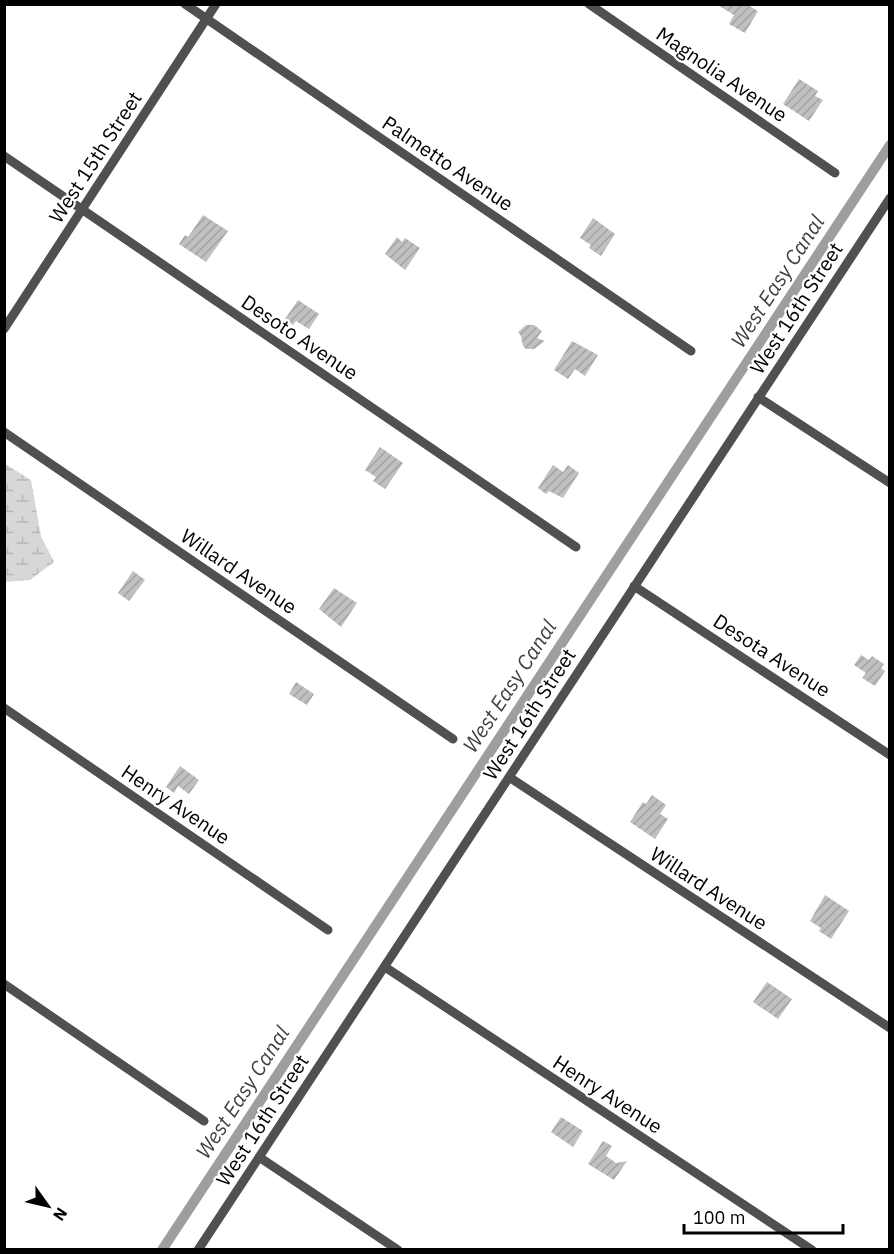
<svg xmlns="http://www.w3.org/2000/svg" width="894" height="1254" viewBox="0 0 894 1254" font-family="'IBM Plex Sans',sans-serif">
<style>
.wetland{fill:url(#wetland-marsh)}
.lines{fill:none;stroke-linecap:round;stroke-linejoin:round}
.canal{stroke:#9e9e9e;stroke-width:10}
.building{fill:url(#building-hatch)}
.minor{stroke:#505050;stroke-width:9}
.labels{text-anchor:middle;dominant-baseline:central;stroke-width:4.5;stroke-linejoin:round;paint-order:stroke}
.street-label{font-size:20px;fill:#000;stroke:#fff}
.water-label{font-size:21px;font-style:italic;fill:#3f3f3f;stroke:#fff}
</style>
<defs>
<pattern id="wetland-marsh" width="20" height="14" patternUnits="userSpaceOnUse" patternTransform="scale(1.5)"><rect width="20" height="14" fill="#d7d7d7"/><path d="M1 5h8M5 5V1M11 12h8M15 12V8" fill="none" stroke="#b7b7b7"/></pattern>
<pattern id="building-hatch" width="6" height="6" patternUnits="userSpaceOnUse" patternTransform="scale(1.5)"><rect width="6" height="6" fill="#c0c0c0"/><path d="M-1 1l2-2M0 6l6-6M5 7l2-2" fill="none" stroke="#a3a3a3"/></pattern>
</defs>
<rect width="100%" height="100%" fill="#fff"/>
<path class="wetland" d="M5,464L31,480L41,536L54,562L30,580L5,582Z"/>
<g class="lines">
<path class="canal" d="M162,1250L890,145"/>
</g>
<path class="building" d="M716,4H746L758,11L745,33L729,24L734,15Z
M799,79L818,91L815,96L823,100L809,121L783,104Z
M203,215L228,231L206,262L179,244L185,235L188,237Z
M593,218L615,234L601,256L589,248L591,245L580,238Z
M397,237L402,242L405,238L420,248L405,270L385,254Z
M298,300L319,314L309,329L296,321L293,325L285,319Z
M526,325H534L542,331L537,338L545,341L534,349H526L523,346L521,336L518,332Z
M572,341L598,355L585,376L575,369L568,379L554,370Z
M380,447L403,463L385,489L373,481L376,477L365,470Z
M553,465L563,472L568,465L579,473L563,498L549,491L546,494L538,488Z
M133,571L145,580L129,601L118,593Z
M334,588L357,603L341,627L319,609Z
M861,655L869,660L872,656L884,664L881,668L885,671L875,686L862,678L866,673L854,665Z
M296,682L314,694L307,705L289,694Z
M180,766L199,780L189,794L178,786L174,793L166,787Z
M652,795L666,805L660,814L668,819L655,839L630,822L643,802L646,804Z
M825,895L849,911L831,939L819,931L821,928L810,921Z
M767,982L792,999L778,1019L753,1002Z
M561,1117L583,1131L573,1147L551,1132Z
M603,1141L612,1146L606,1156L616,1163L627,1161L614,1180L588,1164Z"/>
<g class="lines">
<path class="minor" d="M185,4L691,351
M589,4L835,173
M4,156L576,547
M4,329L216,4
M758,397L890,483
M4,432L453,739
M634,586L890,755
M4,708L328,930
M509,777L890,1028
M385,967L812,1250
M4,984L204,1121
M259,1157L398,1250
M198,1250L890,198"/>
</g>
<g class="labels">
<g class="street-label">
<text transform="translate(722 74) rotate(34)">Magnolia Avenue</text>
<text transform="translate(95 157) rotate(-57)">West 15th Street</text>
<text transform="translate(448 163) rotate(34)">Palmetto Avenue</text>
<text transform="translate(796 308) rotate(-57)">West 16th Street</text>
<text transform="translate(300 337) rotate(34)">Desoto Avenue</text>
<text transform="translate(239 571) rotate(34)">Willard Avenue</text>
<text transform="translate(772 655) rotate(33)">Desota Avenue</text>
<text transform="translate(529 714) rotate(-57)">West 16th Street</text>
<text transform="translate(176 804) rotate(34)">Henry Avenue</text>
<text transform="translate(709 888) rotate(33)">Willard Avenue</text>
<text transform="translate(608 1094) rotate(33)">Henry Avenue</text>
<text transform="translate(262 1120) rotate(-57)">West 16th Street</text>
</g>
<g class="water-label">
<text transform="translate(777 281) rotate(-57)">West Easy Canal</text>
<text transform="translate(509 686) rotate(-57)">West Easy Canal</text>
<text transform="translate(242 1092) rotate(-57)">West Easy Canal</text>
</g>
</g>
<rect width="894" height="1254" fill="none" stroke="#000000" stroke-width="12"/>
<g transform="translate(48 1206) rotate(124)" stroke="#ffffff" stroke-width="4.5" paint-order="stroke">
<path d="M0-4.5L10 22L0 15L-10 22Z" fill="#000000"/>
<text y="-9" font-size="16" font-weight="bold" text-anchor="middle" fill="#000000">N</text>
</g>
<path d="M684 1224v9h159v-9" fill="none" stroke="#000000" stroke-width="3"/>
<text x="693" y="1224" font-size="18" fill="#000000" stroke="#ffffff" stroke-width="4.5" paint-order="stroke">100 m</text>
</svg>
